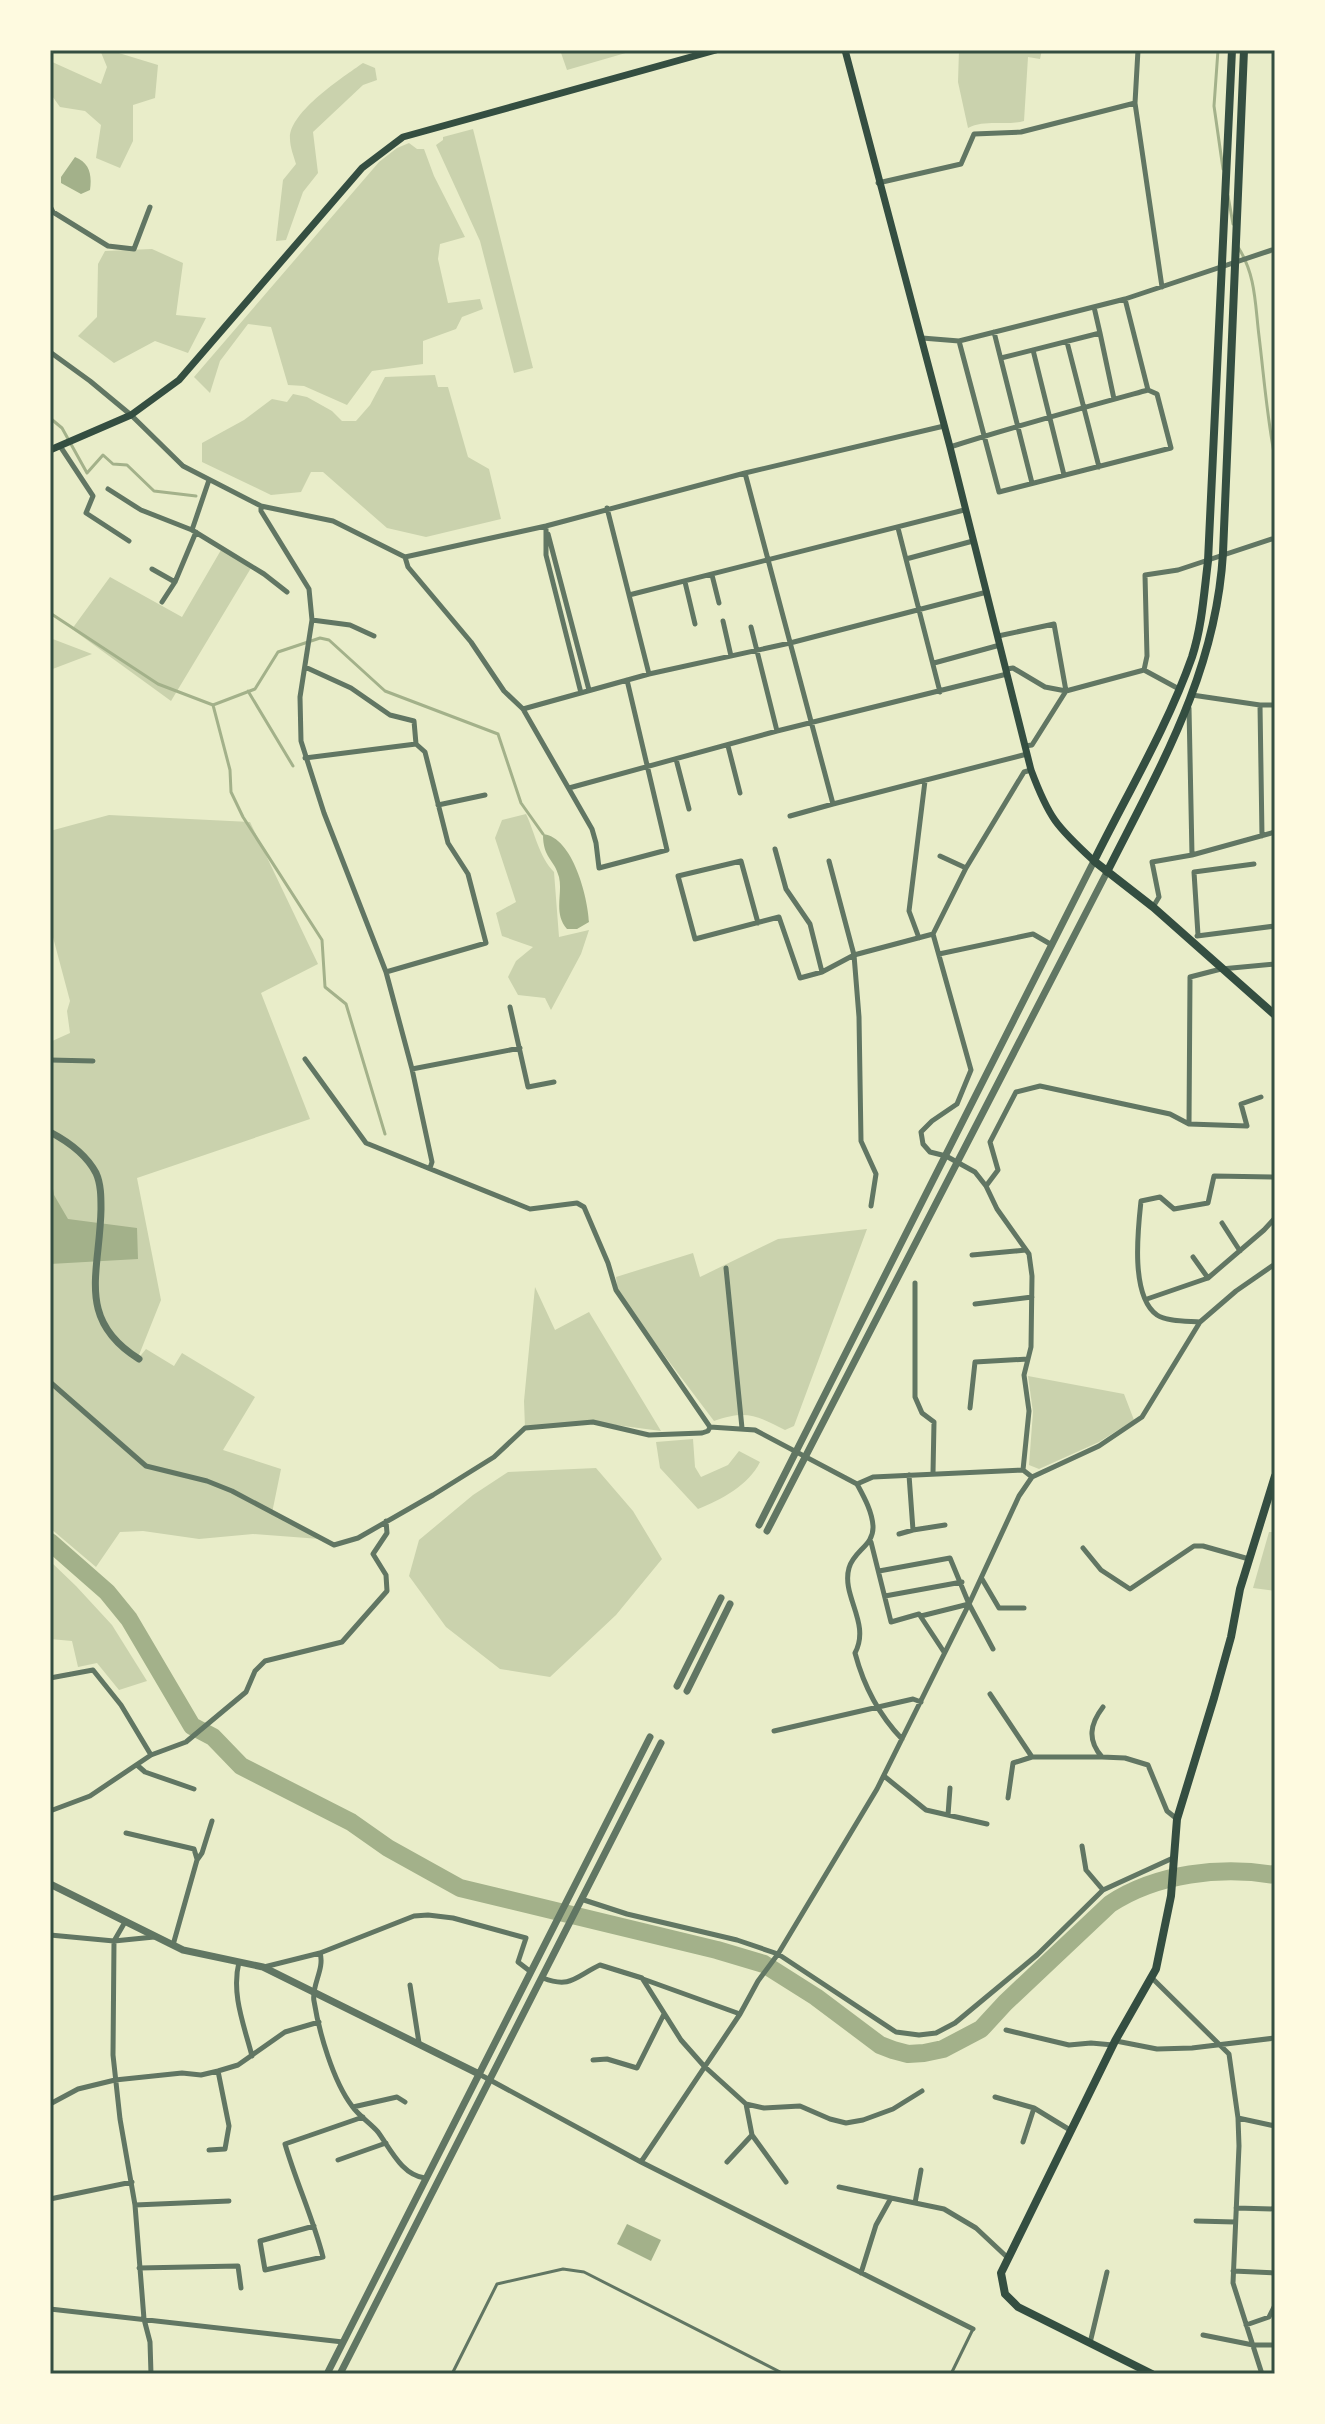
<svg xmlns="http://www.w3.org/2000/svg" width="1325" height="2424" viewBox="0 0 1325 2424" font-family="'Roboto Condensed',sans-serif">
<style>
.green{fill:#cad2ad}
.water{fill:#a3b18a}
.lines{fill:none;stroke-linecap:round;stroke-linejoin:round}
.stream{stroke:#a3b18a;stroke-width:3}
.river{stroke:#a3b18a;stroke-width:18}
.service{stroke:#617663;stroke-width:3}
.minor{stroke:#617663;stroke-width:5}
.tertiary{stroke:#617663;stroke-width:7}
.secondary{stroke:#344e41;stroke-width:7}
.primary{stroke:#344e41;stroke-width:8}
.neatline{fill:none;stroke:#344e41;stroke-width:3}
</style>
<rect width="100%" height="100%" fill="#e9edc9"/>
<path class="green" d="M100,50H109L158,65L155,98L133,105V141L120,168L96,158L101,125L85,111L60,107L50,93V61L101,84L107,67Z
M560,50H636L567,70Z
M959,50H1042L1040,59L1028,57L1024,121C1005,126 985,119 968,128L958,82Z
M363,63L375,68L377,80L363,85L313,132L318,173L303,192L286,240L276,241L283,180L296,164C294,157 290,147 290,139C288,113 343,77 363,63Z
M473,129L533,368L514,373L480,241L436,145L443,140V137Z
M409,143L417,149H424L434,176L465,237L440,244L438,259L448,303L480,299L483,309L462,317L456,329L423,341V364L372,371L347,405L304,386L288,385L271,327L248,324L220,361L210,393L194,377L379,162L397,148Z
M152,249L183,263L176,315L206,318L188,353L155,341L114,363L78,336L97,317L98,264L105,251Z
M435,375L438,387H448L468,457L489,469L501,519L426,537L387,528L323,472H311L301,492L271,495L202,462V443L244,420L272,399L287,402L293,394L307,397L332,411L342,421H356L370,405L385,377Z
M221,550L251,568L171,701L72,629L110,577L182,617Z
M50,638L92,654L50,670Z
M526,814C535,833 539,857 554,872L559,937L589,930L581,954L551,1010L545,998L518,995L508,977L516,961L533,947L502,936L496,913L516,902L495,838L502,820Z
M109,815L250,822L318,964L261,993L310,1119L137,1178L161,1300L137,1360L146,1349L174,1366L182,1353L255,1397L223,1450L281,1469L272,1513L320,1539L253,1534L199,1539L143,1531L120,1532L96,1567L50,1528V1042L70,1033L67,1011L70,1001L50,926V831Z
M867,1229L794,1426L785,1430C756,1415 746,1410 714,1421L618,1294L616,1277L693,1253L700,1277L778,1239Z
M535,1287L555,1330L589,1312L661,1431L593,1422L525,1428L524,1401Z
M1028,1376L1124,1394L1134,1420L1099,1442L1039,1469L1029,1465L1033,1412Z
M693,1439L695,1467L701,1477L728,1465L739,1451L760,1462C749,1485 721,1500 698,1509L660,1468L656,1442Z
M596,1468L633,1511L662,1559L616,1615L550,1677L500,1669L446,1627L409,1576L419,1540L473,1495L508,1472Z
M1269,1532H1275V1591L1253,1588Z
M50,1561L76,1586L112,1625L147,1681L119,1690L97,1663L78,1667L72,1641L50,1639Z"/>
<path class="water" d="M75,157C90,163 92,175 90,190L81,194L61,183V177Z
M543,834C573,837 588,898 589,922L577,929H567C553,913 563,894 559,877C554,858 543,859 543,834Z
M50,1170L54,1195L68,1219L137,1228L138,1259L50,1264Z
M627,2224L661,2240L651,2261L617,2244Z"/>
<g class="lines">
<path class="stream" d="M1218,50L1214,106L1223,169
M1228,196L1233,224
M1238,247C1256,275 1255,304 1259,336C1264,377 1267,418 1275,458
M50,418L62,428L87,473L103,455L113,464L127,465L154,491L196,496
M50,613L158,684L213,705L230,770L231,792L243,817L322,940L325,987L346,1004L385,1134
M248,691L293,766
M213,705L255,689L278,652L320,638L329,640L385,691L498,734L521,803L543,834"/>
<path class="river" d="M50,1542L107,1592L129,1619L192,1726L213,1737L241,1766L351,1822L388,1848L460,1888L717,1950L764,1964L816,1997L880,2045L893,2050L908,2054L924,2053L943,2049L981,2029L1005,2003L1110,1904C1157,1873 1221,1866 1275,1875"/>
<path class="service" d="M452,2374L497,2284L563,2269L584,2272L784,2374
M951,2374L973,2329"/>
<path class="minor" d="M1138,50L1135,103L1162,287
M878,183L961,164L974,134L1021,132L1135,103
M50,206L53,212L108,246L134,249L150,207
M1125,299L1148,390
M994,332L1032,483
M1100,333L1114,399
M922,338L959,341L1125,299L1275,249
M1067,342L1099,467
M1033,350L1064,475
M50,352L90,381L131,415L183,466L261,506L333,521L405,557L546,526L745,473L944,426
M1001,358L1100,333L1094,307
M60,446L93,496L86,513L129,541
M950,447C1015,426 1082,408 1148,390L1157,394L1171,448L999,492L959,341
M745,473L833,804L1027,754
M108,489L141,510L192,530L209,480
M261,506V511L309,589L312,620L300,697L301,741L324,813L386,972L412,1069L432,1162L430,1168
M607,508L649,674L790,643L987,592
M546,526V555L581,693
M898,528L940,692
M192,530L264,574L287,592
M548,534L589,690
M405,557L408,567L471,642L504,691L523,709L592,829L596,843L599,868L667,850L627,680
M906,559L973,541
M152,569L175,582
M712,575L719,603
M685,582L695,624
M629,595L964,510
M162,602L175,582L196,532
M312,620L350,625L374,636
M723,621L731,656
M751,627L777,731
M998,636L1054,624L1066,691L1144,670L1179,689
M934,663L1000,645
M305,667L351,688L390,715L414,721L416,744L425,752L448,843L468,874L486,943L386,972
M1007,669L1013,668L1045,687L1066,691L1032,745L1025,746
M1144,670L1147,656L1145,575L1178,570L1275,538
M1192,695L1260,705H1275
M1260,705L1262,836
M1189,708L1192,855
M523,709L649,674
M728,746L740,793
M305,758L416,744
M676,759L689,809
M569,788L777,731L1007,674
M438,805L485,795
M790,816L833,804
M775,849L786,889L810,924L822,972L854,955L829,861
M940,856L966,868
M1153,907L1159,897L1152,862L1192,855L1275,832
M758,923L741,861L678,876L695,939L779,917L800,978L822,972
M1198,935L1194,872L1254,864
M1197,936L1275,926
M919,938L909,911L925,781
M939,954L1033,934L1052,945
M510,1007L528,1087L554,1082
M305,1059L366,1143L530,1209L577,1203L584,1207L608,1263L616,1290L710,1427
M50,1060L93,1061
M412,1069L520,1048
M1261,1097L1241,1104L1247,1126L1189,1124L1190,977L1221,969L1275,964
M986,1186L998,1170L990,1142L1016,1092L1040,1086L1170,1114L1189,1124
M871,1206L876,1174L861,1141L859,1017L854,955L933,934
M1222,1223L1240,1251
M972,1255L1026,1250
M1193,1257L1208,1278
M726,1268L742,1428
M915,1283V1397L922,1413L934,1422L933,1473
M1147,1299L1208,1278L1264,1230L1275,1218
M975,1304L1032,1297
M1200,1322C1188,1321 1167,1322 1157,1315C1130,1296 1138,1229 1141,1201L1160,1197L1174,1209L1208,1203L1214,1176L1275,1177
M50,1382L146,1466L207,1481L232,1491L334,1545L358,1538L433,1495L494,1457L525,1428L593,1422L649,1435L702,1433L708,1431L710,1427L755,1430L857,1484C864,1497 872,1511 873,1526C874,1546 854,1550 849,1568C841,1596 871,1623 855,1653C864,1687 878,1714 902,1739
M970,1408L975,1362L1028,1359
M1023,1470L1029,1411L1024,1375L1031,1347L1032,1276L1029,1254L997,1209L986,1186L975,1172L946,1156L930,1152L923,1144L921,1132L932,1121L957,1104L971,1070L933,934L966,868L1024,772L1031,770
M909,1475L913,1530L945,1525
M857,1484L873,1477L1023,1470L1032,1477
M899,1534L913,1530
M871,1542L891,1622L919,1614L944,1652
M1083,1548L1101,1570L1130,1589L1194,1546H1203L1249,1559
M879,1571L950,1558L969,1604L993,1649
M982,1579L999,1608H1024
M885,1596L962,1582
M921,1616L969,1604
M50,1678L93,1670L121,1705L151,1755
M990,1694L1032,1757H1101
M1103,1707C1090,1724 1087,1740 1102,1757L1125,1758L1148,1765L1167,1811L1177,1819
M774,1731L913,1699L921,1702
M137,1765L145,1772L194,1789
M884,1776L926,1810L987,1824
M1008,1798L1013,1763L1032,1757
M50,1811L90,1796L151,1755L186,1742L246,1692L255,1671L265,1661L342,1642L387,1591L386,1575L373,1554L387,1533L386,1521
M948,1815L950,1788
M126,1833L194,1849L197,1859
M1082,1846L1086,1870L1103,1890
M584,1900L627,1914L737,1940L778,1954L896,2032L919,2035L936,2033L955,2023L1037,1955L1103,1890L1173,1858
M125,1922L114,1941L113,2055L120,2119L135,2205L144,2319L150,2342L151,2374
M50,1935L114,1941L154,1937
M173,1945L197,1860L202,1853L212,1821
M239,1962C231,1994 244,2025 252,2056
M264,1967L320,1953
M1151,1977L1229,2054L1238,2118L1239,2146L1233,2283L1262,2374
M543,1978C571,1989 576,1976 600,1965L642,1978L681,2040L704,2066L746,2104L752,2135L786,2182
M643,1979L740,2014
M410,1985L419,2043
M1006,2030L1069,2045L1091,2043L1113,2045
M1116,2041L1157,2049L1192,2048L1275,2038
M593,2060L607,2059L637,2068L664,2014
M479,2074L641,2162L973,2329
M995,2097L1034,2108L1070,2130
M50,2104L78,2089L115,2080L182,2073L201,2075L218,2071L238,2065L285,2032L319,2022
M746,2104L764,2108L800,2106L830,2119L846,2123L863,2120L893,2109L922,2091
M353,2107L397,2097L405,2102
M1238,2118L1275,2126
M1023,2142L1034,2108
M209,2150L225,2149L229,2126L218,2071
M338,2160L386,2143
M641,2162L740,2014L758,1981L778,1954L877,1789L969,1604L1019,1496L1032,1477L1099,1446L1142,1417L1200,1322L1236,1291L1275,1264
M727,2162L752,2135
M425,2178C402,2175 391,2150 378,2132C370,2123 359,2116 352,2106C333,2081 319,2032 314,2001C311,1986 325,1969 320,1953L414,1916L428,1915L453,1918L526,1938L518,1962L531,1972
M839,2187L891,2198
M50,2199L132,2182
M915,2203L921,2170
M135,2205L229,2201
M1236,2208L1275,2209
M1196,2221L1235,2222
M314,2226L260,2241L265,2270L323,2257C313,2218 296,2182 285,2144L363,2117
M139,2268L238,2266L241,2288
M1233,2271L1275,2273
M861,2273L876,2225L891,2198L944,2209L976,2228L1008,2258
M50,2309L343,2342
M1246,2325L1269,2317L1275,2305
M1203,2335L1253,2345H1275
M1090,2343L1107,2272"/>
<path class="tertiary" d="M50,1132C69,1142 86,1154 96,1173C101,1184 101,1197 101,1209C100,1272 75,1319 139,1359
M759,1525L1094,861
M767,1531L1107,872
M677,1686L721,1598
M687,1691L730,1604
M50,1884L183,1950L263,1967L479,2074
M327,2374L650,1737
M340,2374L661,1743"/>
<path class="secondary" d="M845,50L950,447L1031,770C1049,818 1056,826 1094,861
M50,450L131,415L179,380L362,168L403,137L716,50"/>
<path class="primary" d="M1232,50L1208,561C1204,593 1202,626 1192,657C1167,728 1127,794 1094,861L1153,907L1275,1015
M1107,872C1160,767 1216,673 1223,553L1244,50
M1152,2374L1018,2307L1005,2294L1001,2273L1115,2041L1156,1969L1171,1896L1177,1819L1214,1698L1231,1637L1240,1589L1275,1476"/>
</g>
<rect width="1325" height="2424" fill="none" stroke="#fefae0" stroke-width="104"/>
<rect x="52" y="52" width="1221" height="2320" class="neatline"/>
</svg>
